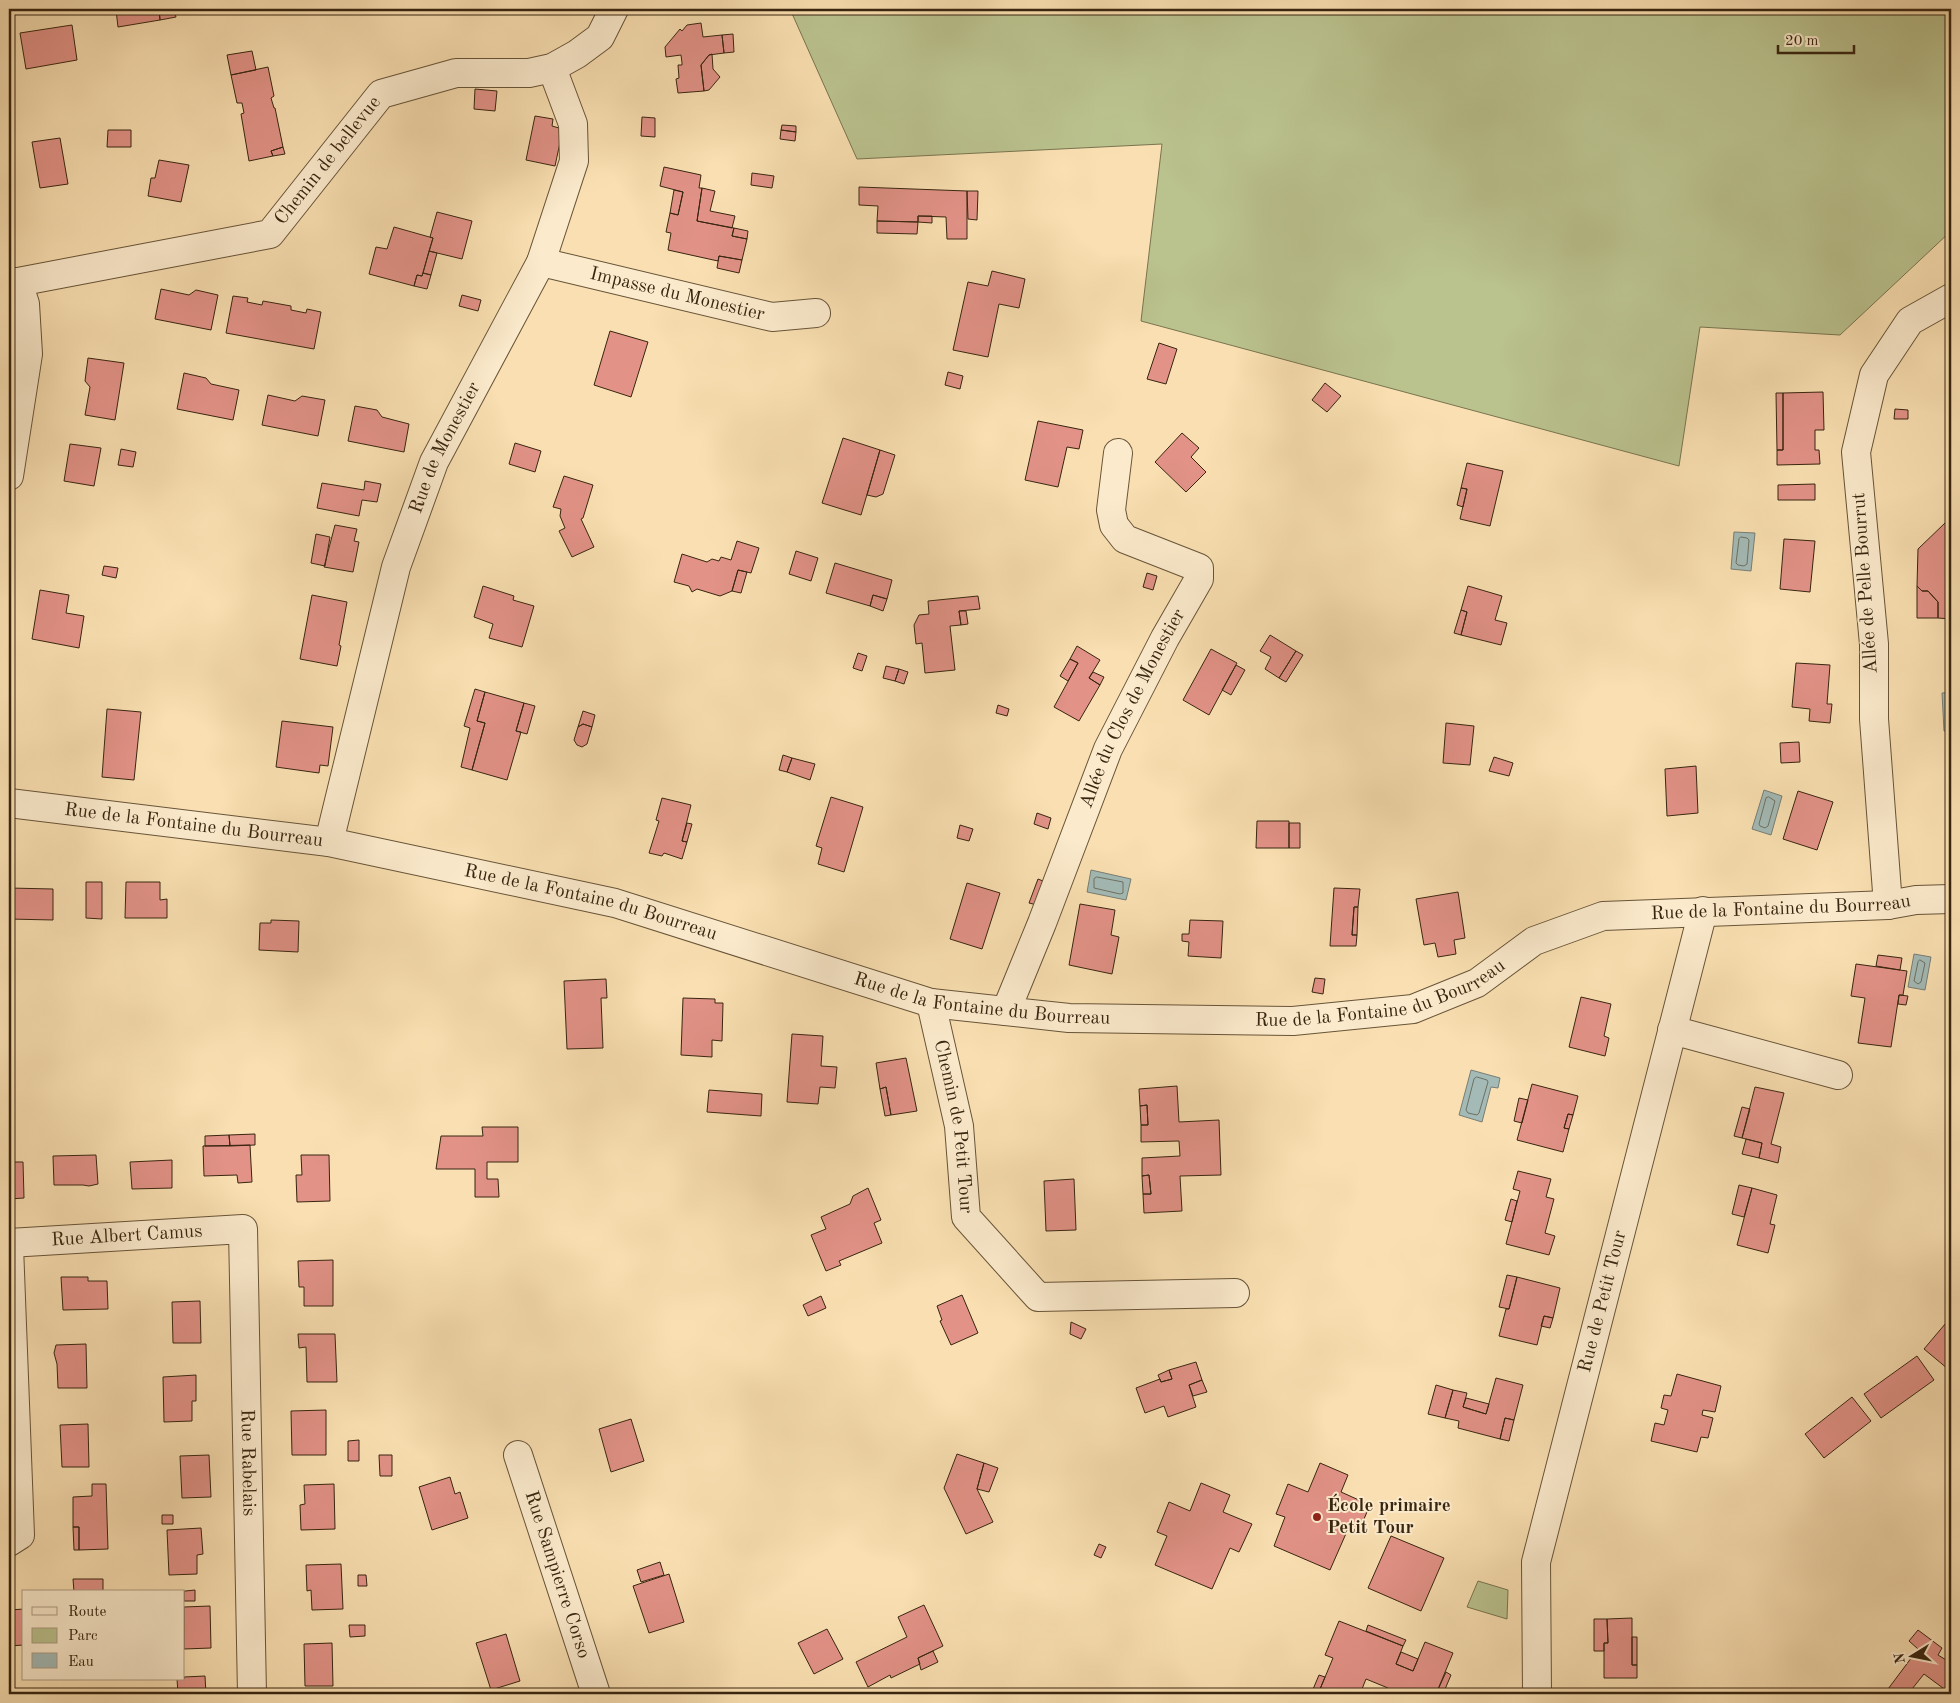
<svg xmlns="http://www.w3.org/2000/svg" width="1960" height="1703" viewBox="0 0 1960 1703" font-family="'Old Standard TT',serif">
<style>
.green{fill:#bac28e;stroke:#79744f}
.water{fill:#a3bab6;stroke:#787e74}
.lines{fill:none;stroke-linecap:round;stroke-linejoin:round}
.shore{stroke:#6e7063;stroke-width:1}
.building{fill:#e29287;stroke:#382510}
.minor-casing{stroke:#685438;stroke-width:30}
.minor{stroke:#fbeacc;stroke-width:28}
.poi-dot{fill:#8f2418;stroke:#fbeacc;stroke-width:2}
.labels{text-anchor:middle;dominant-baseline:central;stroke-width:4;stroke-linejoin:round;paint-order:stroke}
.street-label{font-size:19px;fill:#382510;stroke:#fbeacc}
.poi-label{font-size:19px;font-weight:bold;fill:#382510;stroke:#fbeacc;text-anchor:start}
</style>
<rect width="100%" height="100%" fill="#f9dfb1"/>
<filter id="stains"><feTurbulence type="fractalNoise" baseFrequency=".004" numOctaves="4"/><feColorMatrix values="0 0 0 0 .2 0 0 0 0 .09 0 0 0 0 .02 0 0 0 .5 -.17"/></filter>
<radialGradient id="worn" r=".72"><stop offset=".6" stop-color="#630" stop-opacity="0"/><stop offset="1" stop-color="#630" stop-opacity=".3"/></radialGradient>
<path class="green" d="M790,9H1951V231L1840,335L1700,327L1679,466L1141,321L1162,144L857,159Z
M1478,1581L1508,1590L1507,1619L1467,1607Z"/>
<path class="water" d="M1734,532L1755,533L1751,571L1731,569Z
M1951,692V735L1947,731H1944L1942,693Z
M1764,790L1782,796L1771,835L1752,829Z
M1091,870L1131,879L1126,900L1087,892Z
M1914,954L1931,957L1925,990L1908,987Z
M1471,1070L1500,1078L1498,1088L1491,1087L1482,1122L1459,1115Z"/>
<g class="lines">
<path class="shore" d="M1741,537L1747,538L1749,540L1747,564L1744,566L1738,565L1736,563L1739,539Z
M1769,797L1775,801L1768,826L1765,828L1760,826L1759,824L1766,798Z
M1097,877L1123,882V893L1120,894L1094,888V879Z
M1920,960L1925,963L1921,982L1918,984L1914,981L1918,962Z
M1477,1077L1487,1080L1488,1082L1479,1113L1477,1115L1468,1113L1466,1110L1474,1079Z"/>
</g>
<path class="building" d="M120,9H159L160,20L118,27L116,10Z
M159,9H174L176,17L160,20Z
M701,23L703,37L722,35L724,53L709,55L701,65L704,91L678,93L676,79L679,78L678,65H682V63L681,55L666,57L665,47L680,29L682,31L687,25Z
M72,25L77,60L26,69L20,33Z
M733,34L734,52L724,53L722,35Z
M252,51L256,70L231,75L227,55Z
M712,54L713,69L720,77L709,90L704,91L701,65L709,55Z
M268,67L274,96L271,98L274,108H275L283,147L271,151L273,156L249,161L241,114L244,113L242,103H237L231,75Z
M475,89L497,91L495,111L474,109Z
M535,116L553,119L552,126L559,128L562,133L555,166L526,160Z
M642,117L655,118V137L641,136Z
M782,125L796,126V132L781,130Z
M108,130H131V147H107Z
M781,130L796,132L795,141L780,139Z
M60,138L68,184L40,188L32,142Z
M283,147L285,154L273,156L271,151Z
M159,160L189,165L181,202L148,196L151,178H155Z
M664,167L701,175L699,188H702L697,221L734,228L732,236L747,239L742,260L719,256L718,261L668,250L671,233L666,232L670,213L678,215L683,192L660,186Z
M752,173L774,176L772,188L751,185Z
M859,187L967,191V239H947L946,217L918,216V222L877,221L878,206L859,205Z
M702,188L715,191L710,211L735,216L732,228L697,221Z
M674,190L683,192L678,215L670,213Z
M967,191H978L977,220L968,219Z
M437,212L472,221L462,259L429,251L433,238L430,237Z
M918,216H932V223L918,222Z
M877,221L918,222L917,234L877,233Z
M394,227L433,238L422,276L417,275L414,286L369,274L376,247L387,249Z
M734,228L748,231L747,239L732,236Z
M429,251L437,253L431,275L423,273Z
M719,256L742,260L739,273L717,268Z
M992,271L1025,279L1019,308L999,304L988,357L953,350L968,282L988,286Z
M423,273L431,275L427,289L414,286L417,275L422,276Z
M161,289L189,295L196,290L218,295L211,330L155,319Z
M462,295L481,300L478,311L459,306Z
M233,296L248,298L247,302L262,305L263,301L291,306V310L306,313L307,309L321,312L314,349L226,333Z
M610,331L648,342L631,397L594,385Z
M1159,343L1177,349L1166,384L1147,379Z
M88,358L124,363L115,420L85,415L90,387L85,381Z
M948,372L963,376L960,389L945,385Z
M184,373L206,378L211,384L239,390L233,420L177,409Z
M1325,383L1341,396L1327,412L1312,400Z
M1823,392L1824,430H1815V450H1819L1820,464L1777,465V450H1783V393Z
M1776,393H1783V450H1777Z
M268,395L295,401L302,396L325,400L318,436L262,425Z
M355,406L377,410L382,417L409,424L404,452L348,441Z
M1895,409L1908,410V419H1894Z
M1038,421L1083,430L1079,449L1067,447L1058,487L1025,480Z
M1182,433L1199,448L1191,457L1206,472L1186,492L1155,462Z
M843,438L880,450L861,515L822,503Z
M515,443L541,451L535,472L509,464Z
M70,444L101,448L94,486L64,481Z
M121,449L136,452L133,467L118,465Z
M880,450L895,455L883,494L876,497L867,495Z
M1467,463L1503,471L1490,526L1460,519L1467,489L1461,488Z
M564,476L593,485L583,518L581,519L594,547L572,557L559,531L565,528L560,516L561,509L553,507Z
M365,481L381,484L377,502L362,500L359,516L317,508L322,483L364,490Z
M1815,484V500H1778V485Z
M1461,488L1467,489L1463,507L1457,505Z
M1945,523L1951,530V559L1948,562L1949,569L1951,572V588L1947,591L1951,595V619L1938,618V602L1928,591H1922L1917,586L1918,549Z
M335,525L357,529L354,541L359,542L353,572L324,567Z
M316,534L330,537L325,566L311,563Z
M1784,539L1815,541L1810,592L1780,589Z
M737,541L759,548L751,573L738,570L732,591L720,596L697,589L692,592L689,586L674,582L682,554L707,562L712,559L719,561L721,557L731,560Z
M796,551L818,558L811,581L789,574Z
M835,563L892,580L887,599L873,595L870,606L826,593Z
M104,566L118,568L116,578L102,575Z
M738,570L747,572L741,593L732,591Z
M1147,573L1157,576L1153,590L1143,587Z
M483,586L514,596L513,600L534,606L522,647L489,638L493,624L474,617Z
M1468,586L1502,596L1495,620L1507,623L1501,645L1461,635L1467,612L1461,610Z
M1917,586L1922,591H1928L1938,602V618H1917Z
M40,590L69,595L66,613L84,616L79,648L32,639Z
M312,595L347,602L339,645L341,646L337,666L300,659Z
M873,595L887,599L883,611L870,606Z
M978,596L980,609L959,611L961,625L950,626L955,670L925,673L922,643L916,644L914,625L919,615L929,614L928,601Z
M1461,610L1467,612L1461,635L1454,633Z
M959,611H966L968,624L961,625Z
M1270,635L1296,651L1279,678L1265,669L1271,657L1260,651Z
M1077,646L1100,660L1089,678L1100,685L1079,721L1054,707L1078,663L1070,659Z
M1211,649L1237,663L1209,715L1183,700Z
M1296,651L1303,655L1286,682L1279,678Z
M858,653L867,656L862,671L853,668Z
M1070,659L1078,663L1068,681L1060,676Z
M1796,663L1830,665L1827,704H1832L1830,723L1809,721L1810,709L1792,707Z
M1236,665L1245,670L1231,695L1222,690Z
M886,666L899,669L895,681L883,678Z
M899,669L908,672L904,684L895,681Z
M1093,672L1104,677L1100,685L1089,678Z
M475,689L485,692L477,721L485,723L472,770L461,767L470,728L464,726Z
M485,692L524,703L516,731L521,732L507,780L472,770L485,723L477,721Z
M524,703L535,706L527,734L516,731Z
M998,705L1009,709L1007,716L996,713Z
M107,709L141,712L134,780L102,777Z
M583,711L595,715L592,727L583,724L578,727Z
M282,721L333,727L328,766L320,765L319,773L276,767Z
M1446,723L1474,726L1470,765L1443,763Z
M583,724L592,727L587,744L582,747L577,745L574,740L578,727Z
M1799,742L1800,762L1781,763L1780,743Z
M783,755L792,758L787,772L779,770Z
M1494,757L1513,763L1509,776L1489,771Z
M792,758L815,764L810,780L787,772Z
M1696,766L1698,813L1667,816L1665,769Z
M1798,791L1833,802L1817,850L1783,839Z
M831,797L863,807L844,872L818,864L822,848L816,846Z
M662,798L691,805L682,841L687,842L682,859L664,853L662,856L649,853L659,821L656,820Z
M1037,813L1051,818L1048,829L1034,824Z
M1257,821H1289V848H1256Z
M687,823L692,824L687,842L682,841Z
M1289,823H1300V848H1289Z
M960,825L973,829L969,841L957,838Z
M1038,879L1043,881L1037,905L1029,903Z
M86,882H102V919L86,918Z
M126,882H160V900L167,899V918H125Z
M967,883L1000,893L982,949L950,939Z
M9,888L53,889V920L9,919Z
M1334,888L1360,889L1358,907H1354L1352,935H1357L1356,946H1330Z
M1458,892L1465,938L1454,940L1456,954L1438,957L1435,943L1424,945L1416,899Z
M1080,904L1115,910L1111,935L1119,937L1112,974L1069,965Z
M1354,907H1358L1357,935H1352Z
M271,920L299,921L298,952L259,950L260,923H271Z
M1190,920L1223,921L1221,958L1188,956L1189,942L1182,941V934H1189Z
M1878,955L1902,958L1900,970L1876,966Z
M1856,964L1907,971L1903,995H1899L1891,1047L1858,1043L1865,998L1851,996Z
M1315,978L1325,979L1323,994L1312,992Z
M606,979L607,998H601L603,1048L567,1049L564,981Z
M1899,995L1908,996L1906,1005L1898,1004Z
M1581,997L1611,1004L1604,1036L1609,1038L1605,1056L1569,1047Z
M683,998L715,999V1003H723L722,1041L712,1040V1057L681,1055Z
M792,1034L823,1036L821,1066L837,1067L835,1088L820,1087L818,1104L787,1102Z
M906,1058L917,1111L891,1115L886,1087L880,1089L876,1063Z
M1532,1084L1578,1096L1573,1115L1568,1114L1564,1128L1569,1129L1563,1152L1517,1140Z
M1177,1086L1179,1122L1219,1120L1221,1175L1180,1176L1182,1211L1144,1213L1143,1194H1151L1149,1175L1142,1176V1158L1180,1156L1179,1141L1141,1142V1125H1148L1147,1105L1140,1106L1139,1089Z
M886,1087L891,1115L885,1116L880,1089Z
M1755,1087L1784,1093L1771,1144L1781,1147L1778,1163L1759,1158L1762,1143L1742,1138Z
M709,1090L762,1094L761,1116L707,1112Z
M1519,1098L1528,1100L1522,1123L1514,1121Z
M1147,1105L1148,1125H1141L1140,1106Z
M1742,1107L1750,1109L1742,1138L1734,1136Z
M1568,1114L1573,1115L1569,1129L1564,1128Z
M482,1127H518V1162H487V1179H498L499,1197H475V1169H436L441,1136H483Z
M255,1134V1145L230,1146L229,1135Z
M229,1135L230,1146H205V1136Z
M1746,1139L1762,1143L1759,1158L1742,1154Z
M250,1145L252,1182L238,1183L237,1175L204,1176L203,1146Z
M96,1155L98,1184L89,1186L83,1185H54L53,1156Z
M301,1155H329L330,1201L297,1202L296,1175H302Z
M172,1160V1188L132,1189L130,1162Z
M9,1162H23L24,1198L9,1199Z
M1518,1171L1551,1179L1546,1197L1554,1199L1545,1233L1555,1236L1549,1255L1506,1244L1520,1191L1513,1189Z
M1149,1175L1151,1194H1143L1142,1176Z
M1074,1179L1076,1230L1046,1231L1044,1181Z
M1739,1185L1752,1188L1744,1217L1732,1214Z
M868,1188L881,1220L874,1223L882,1243L839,1261L841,1265L826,1271L811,1235L826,1229L821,1217L850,1204L853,1196Z
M1752,1188L1777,1195L1770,1224L1775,1225L1768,1253L1737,1245Z
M1511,1199L1517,1201L1512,1222L1505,1220Z
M333,1260V1306H304V1287H299L298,1261Z
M1507,1275L1517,1277L1509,1309L1499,1307Z
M61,1277H88V1281H107L108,1309L63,1310Z
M1517,1277L1560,1288L1553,1318L1544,1316L1537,1345L1499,1336L1506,1309H1509Z
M962,1295L978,1333L951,1345L940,1321L942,1320L937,1306Z
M821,1296L826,1308L808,1316L803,1305Z
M200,1301L201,1343H173L172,1302Z
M1544,1316L1553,1318L1550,1328L1541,1326Z
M1951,1317V1366L1948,1369L1924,1349Z
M1071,1322L1086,1329L1081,1339L1070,1334Z
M298,1334H335L337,1382H307L306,1347L299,1348Z
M86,1344L87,1388H58L57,1364L54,1353L56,1345Z
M1917,1356L1934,1380L1881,1418L1864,1394Z
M1196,1362L1202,1380L1189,1385L1196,1407L1168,1417L1164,1406L1145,1413L1136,1388L1160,1379L1161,1382L1172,1379L1169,1370Z
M1169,1370L1172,1379L1161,1382L1158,1375Z
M1677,1374L1721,1386L1715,1412L1703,1410L1702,1415L1713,1418L1708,1438L1701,1437L1697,1452L1651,1441L1655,1423L1664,1425L1668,1410L1661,1408L1664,1395L1671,1396Z
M196,1375V1401H192V1421L164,1422L163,1377Z
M1496,1378L1523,1385L1514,1420L1505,1418L1500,1439L1458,1428L1459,1421L1445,1418L1453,1390L1467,1393L1463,1407L1486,1414Z
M1202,1380L1207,1392L1193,1396L1189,1385Z
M1436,1385L1453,1390L1445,1418L1428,1414Z
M1852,1397L1871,1421L1824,1458L1805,1434Z
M1466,1398L1489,1404L1486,1414L1463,1407Z
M326,1410V1455H292L291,1411Z
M1505,1418L1514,1420L1509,1441L1500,1439Z
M631,1419L644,1461L611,1472L599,1429Z
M88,1424L89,1467H62L60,1425Z
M359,1440V1461H348V1441Z
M957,1454L984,1463L977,1489L993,1522L966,1534L944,1488Z
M209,1455L211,1497L182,1498L180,1456Z
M379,1455H392V1476H380Z
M984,1463L998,1468L989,1492L977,1489Z
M1320,1463L1348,1475L1341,1492L1370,1505L1358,1533L1348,1529L1330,1570L1274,1546L1285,1517L1276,1514L1288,1484L1308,1492Z
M450,1477L455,1494L460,1492L468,1518L432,1530L419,1487Z
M1201,1483L1230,1495L1223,1512L1252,1524L1239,1552L1230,1548L1212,1589L1155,1565L1167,1536L1157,1532L1169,1502L1190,1511Z
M92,1484H106L108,1549L79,1550V1527H73V1497L92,1496Z
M334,1484L335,1529L301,1530L300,1505L305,1504L304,1485Z
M162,1515H173V1524H162Z
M73,1527H79V1550H74Z
M201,1528L203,1554L197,1555V1574L169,1575L167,1530Z
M1391,1536L1444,1558L1421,1611L1368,1588Z
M1099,1544L1106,1547L1101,1558L1094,1555Z
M660,1562L664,1575L641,1582L637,1570Z
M341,1564L343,1609L312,1610L311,1590L307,1591L306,1565Z
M669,1574L684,1622L649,1633L633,1586Z
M358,1575H366L367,1586H358Z
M73,1579H103V1592H74Z
M195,1590V1601H184V1592H176Z
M924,1605L943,1646L918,1658L920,1664L891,1678L890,1675L868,1687L856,1662L907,1637L898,1617Z
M210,1606L211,1648L184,1649V1607Z
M24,1609V1645L9,1646V1610Z
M1632,1618V1665H1637V1678H1604V1643H1608L1607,1619Z
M1594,1619H1607L1608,1643H1604V1651H1594Z
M1339,1621L1403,1646L1396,1664L1413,1671L1425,1642L1453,1653L1436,1694H1385L1388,1688L1366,1679L1360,1694H1318L1333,1658L1325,1655Z
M349,1625H365V1636L350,1637Z
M1368,1625L1406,1640L1403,1646L1366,1631Z
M827,1629L843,1659L814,1674L798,1643Z
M1918,1630L1942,1648L1938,1655L1951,1663V1694L1924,1674L1908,1694H1895L1888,1689L1918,1649L1909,1641Z
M506,1634L520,1681L491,1690L476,1643Z
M1632,1637H1637V1665H1632Z
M332,1643L333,1686H305L304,1644Z
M933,1651L938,1662L921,1670L918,1658Z
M1401,1652L1418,1659L1413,1671L1396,1664Z
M1446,1672L1451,1675L1443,1694H1436Z
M1319,1675L1325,1677L1318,1694H1311Z
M205,1676L206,1694H178L177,1679H184V1677Z
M65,1691V1694H21L20,1692Z"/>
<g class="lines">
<defs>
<g id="minor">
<path id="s1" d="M541,262L772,317L816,313"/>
<path id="s2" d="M9,282H18L270,234L381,94L456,73H529L552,68L577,54L600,37L614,9"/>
<path d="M9,476L28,354L25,304L18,282"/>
<path id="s3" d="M9,803L329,842L615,903L931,1003L1069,1018L1293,1021L1413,1009L1477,983L1534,941L1603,916L1888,905L1916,900L1951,899"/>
<path id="s4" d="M329,842L396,567L434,462L541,262L574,161L573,124L552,68"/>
<path d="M1888,905L1874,719V644L1856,452L1874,375L1910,321L1951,298"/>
<path id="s5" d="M931,1003L959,1126L966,1217L1038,1297L1235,1293"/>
<path id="s6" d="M1006,1011L1042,923L1108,749L1165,638L1199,579V568L1125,539L1114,525L1111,510L1118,453"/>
<path d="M1672,1030L1838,1075"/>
<path id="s7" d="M9,1243L243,1229L252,1694"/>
<path d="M9,1246L20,1535L9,1542"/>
<path id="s8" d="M518,1455L596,1694"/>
<path id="s9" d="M1537,1694L1536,1562L1703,911"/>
</g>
</defs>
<use href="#minor" class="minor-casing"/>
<use href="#minor" class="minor"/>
</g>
<circle class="poi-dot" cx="1317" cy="1517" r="5"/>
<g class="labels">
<g class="street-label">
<text stroke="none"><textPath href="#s2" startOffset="359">Chemin de bellevue</textPath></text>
<text stroke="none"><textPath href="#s1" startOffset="140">Impasse du Monestier</textPath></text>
<text stroke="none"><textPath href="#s4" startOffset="412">Rue de Monestier</textPath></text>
<text transform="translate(1866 583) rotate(-94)">Allée de Pelle Bourrut</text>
<text stroke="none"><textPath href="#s6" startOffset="328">Allée du Clos de Monestier</textPath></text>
<text stroke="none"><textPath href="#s3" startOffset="186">Rue de la Fontaine du Bourreau</textPath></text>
<text stroke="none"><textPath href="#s3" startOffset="591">Rue de la Fontaine du Bourreau</textPath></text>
<text stroke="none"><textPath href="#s3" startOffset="1821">Rue de la Fontaine du Bourreau</textPath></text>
<text stroke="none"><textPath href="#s3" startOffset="1401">Rue de la Fontaine du Bourreau</textPath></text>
<text stroke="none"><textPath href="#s3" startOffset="996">Rue de la Fontaine du Bourreau</textPath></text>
<text stroke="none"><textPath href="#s5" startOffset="126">Chemin de Petit Tour</textPath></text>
<text stroke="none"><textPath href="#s7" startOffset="118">Rue Albert Camus</textPath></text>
<text stroke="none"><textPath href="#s9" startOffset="401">Rue de Petit Tour</textPath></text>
<text stroke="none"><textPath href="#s7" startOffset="468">Rue Rabelais</textPath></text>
<text stroke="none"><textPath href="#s8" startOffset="126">Rue Sampierre Corso</textPath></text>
</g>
<g class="poi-label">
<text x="1327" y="1506">École primaire<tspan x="1327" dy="22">Petit Tour</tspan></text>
</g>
</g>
<rect width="1960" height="1703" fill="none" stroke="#f9dfb1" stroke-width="30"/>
<rect x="10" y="10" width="1940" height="1683" fill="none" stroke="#382510" stroke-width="2.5"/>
<rect x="15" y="15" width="1930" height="1673" fill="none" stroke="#382510"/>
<rect x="22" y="1590" width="162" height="90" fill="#fbeacc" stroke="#ad9b81"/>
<rect x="32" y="1607" width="25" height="8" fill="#fbeacc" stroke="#ad9b81"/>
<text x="68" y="1616" font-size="15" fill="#382510">Route</text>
<rect x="32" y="1628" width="25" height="15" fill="#bac28e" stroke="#ad9b81"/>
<text x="68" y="1640" font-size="15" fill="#382510">Parc</text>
<rect x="32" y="1653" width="25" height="15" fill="#a3bab6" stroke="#ad9b81"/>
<text x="68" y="1666" font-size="15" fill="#382510">Eau</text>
<g transform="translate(1912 1656) rotate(260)" stroke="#fbeacc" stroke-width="4" paint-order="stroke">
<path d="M0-4L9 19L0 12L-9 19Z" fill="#382510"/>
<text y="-8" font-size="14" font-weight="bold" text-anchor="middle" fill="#382510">N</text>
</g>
<path d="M1778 45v8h76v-8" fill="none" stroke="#382510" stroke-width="2.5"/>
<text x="1785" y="45" font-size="15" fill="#382510" stroke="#fbeacc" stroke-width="4" paint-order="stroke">20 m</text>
<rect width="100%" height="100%" filter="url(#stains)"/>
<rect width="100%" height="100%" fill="url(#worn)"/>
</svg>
